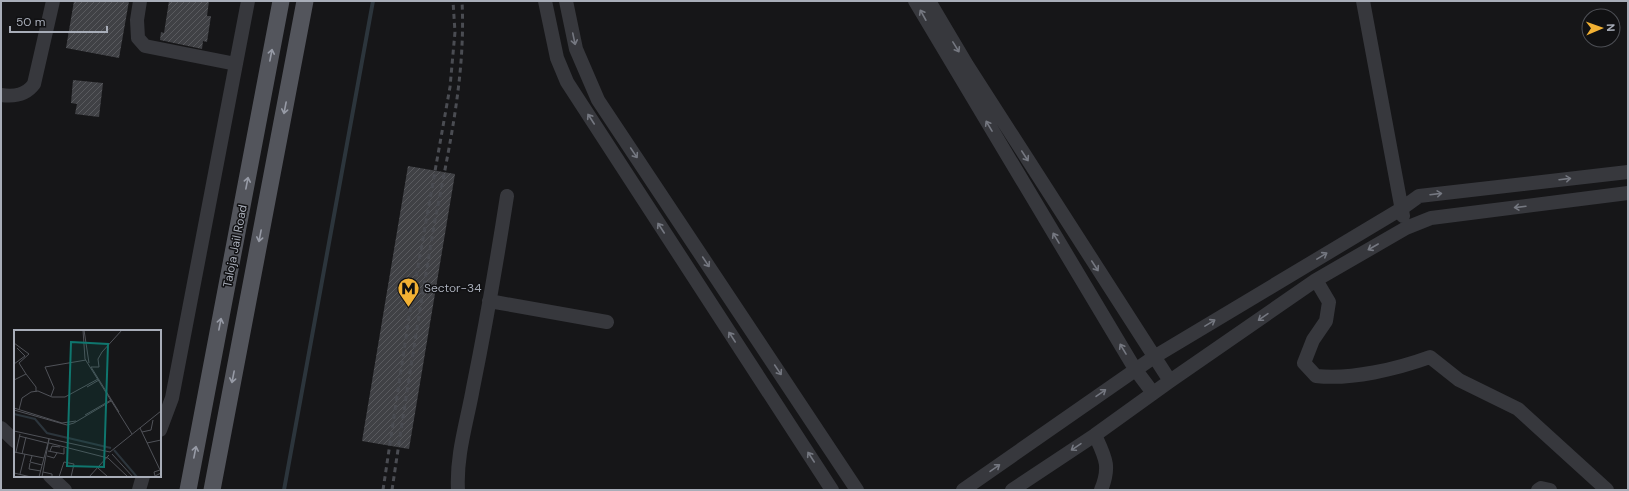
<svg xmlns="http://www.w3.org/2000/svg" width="1629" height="491" viewBox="0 0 1629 491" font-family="'DM Sans',sans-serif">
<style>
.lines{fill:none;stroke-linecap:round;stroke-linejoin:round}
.stream{stroke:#2c353c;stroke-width:4}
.building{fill:url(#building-hatch)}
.minor{stroke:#37383d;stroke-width:14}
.major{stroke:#53555c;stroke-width:17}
.rail{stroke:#4a4c52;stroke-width:3;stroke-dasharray:5 4;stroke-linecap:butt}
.oneway{stroke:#757881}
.oneway2{stroke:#979ba6}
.labels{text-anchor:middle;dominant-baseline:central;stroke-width:3;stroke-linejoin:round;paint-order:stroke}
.street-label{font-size:12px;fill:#a8adb8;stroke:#111113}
.poi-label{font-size:12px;fill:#a8adb8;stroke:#111113;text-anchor:start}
.inset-river{fill:none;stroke:#2c353c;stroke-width:2}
.inset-road{fill:none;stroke:#505258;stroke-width:1}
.view{fill:#0f766e;fill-opacity:0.15;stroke:#0f766e;stroke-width:2}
.inset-edge{fill:none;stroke:#a8adb8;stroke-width:2}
</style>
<defs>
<pattern id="building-hatch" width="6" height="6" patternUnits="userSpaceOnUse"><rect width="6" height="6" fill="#404145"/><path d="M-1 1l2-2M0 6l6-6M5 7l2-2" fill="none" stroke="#595a5e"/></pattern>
</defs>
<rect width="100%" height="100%" fill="#161618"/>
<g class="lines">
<path class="stream" d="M284,490L373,1"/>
</g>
<path class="building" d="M74,1H129L119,58L66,48Z
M169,1H209L207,16H211L207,42L203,41L202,49L160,40L161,32L164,33Z
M73,80L103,83L99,117L75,114L77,104L71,103Z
M408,166L455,174L409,449L362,441Z"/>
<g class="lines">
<path class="minor" d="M140,1L137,20L138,38L145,46L236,64
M545,1L557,58L567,82L832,490
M566,1L576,49L598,100L857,490
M915,1L1135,369L1153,393
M929,1L967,65L1170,381
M1363,1L1403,216
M1,95C15,97 26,95 34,84L53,1
M1316,280L1329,302L1326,321L1313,340L1304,363L1316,376C1351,380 1397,369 1430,357L1459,380L1518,409L1607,490
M489,301L607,322
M1,428L15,441
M160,430L172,398L248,1
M1095,435C1105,457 1111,466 1101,490
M50,476L65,490
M139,490L143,476
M458,490C456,455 467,422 473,388C486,324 497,260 507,196
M963,490L1154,357L1401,209L1419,196L1628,172
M1012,490L1095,435L1170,381L1316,280L1406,228L1431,218L1628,193
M1538,490L1541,488L1550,490"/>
<path class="major" d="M188,490L281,1
M212,490L305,1"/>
<path class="rail" d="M383,490L409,317L450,87L455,32L453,1
M392,490C405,402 419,314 434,226C448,152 466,77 462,1"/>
</g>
<defs><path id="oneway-shaft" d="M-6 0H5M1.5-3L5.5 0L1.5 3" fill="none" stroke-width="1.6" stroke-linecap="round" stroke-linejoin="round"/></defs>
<g class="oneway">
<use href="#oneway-shaft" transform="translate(923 15) rotate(-119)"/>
<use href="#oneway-shaft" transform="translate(574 39) rotate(78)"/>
<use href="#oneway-shaft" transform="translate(956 47) rotate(58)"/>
<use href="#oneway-shaft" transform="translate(591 119) rotate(-123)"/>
<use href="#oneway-shaft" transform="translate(989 126) rotate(-121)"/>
<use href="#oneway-shaft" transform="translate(634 153) rotate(56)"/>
<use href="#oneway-shaft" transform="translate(1025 156) rotate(57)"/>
<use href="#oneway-shaft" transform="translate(1565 179) rotate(-7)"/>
<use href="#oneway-shaft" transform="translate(1436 194) rotate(-7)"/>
<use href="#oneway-shaft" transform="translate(1520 207) rotate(173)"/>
<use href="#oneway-shaft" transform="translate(661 228) rotate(-123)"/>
<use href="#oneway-shaft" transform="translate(1056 238) rotate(-121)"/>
<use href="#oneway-shaft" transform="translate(1373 247) rotate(150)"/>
<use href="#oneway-shaft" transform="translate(1322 256) rotate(-31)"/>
<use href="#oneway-shaft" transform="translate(706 262) rotate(56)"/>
<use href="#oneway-shaft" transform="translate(1095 266) rotate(57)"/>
<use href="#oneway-shaft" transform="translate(1263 317) rotate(145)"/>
<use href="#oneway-shaft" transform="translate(1210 323) rotate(-31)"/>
<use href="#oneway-shaft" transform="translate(732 337) rotate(-123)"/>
<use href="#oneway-shaft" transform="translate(1123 349) rotate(-121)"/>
<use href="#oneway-shaft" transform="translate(778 370) rotate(56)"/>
<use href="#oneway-shaft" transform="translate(1101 393) rotate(-35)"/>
<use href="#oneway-shaft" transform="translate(1076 447) rotate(146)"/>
<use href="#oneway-shaft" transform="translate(811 457) rotate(-123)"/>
<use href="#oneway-shaft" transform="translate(995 468) rotate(-35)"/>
</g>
<g class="oneway2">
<use href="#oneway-shaft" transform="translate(271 55) rotate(-79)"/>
<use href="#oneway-shaft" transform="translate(285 108) rotate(101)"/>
<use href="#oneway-shaft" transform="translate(247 183) rotate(-79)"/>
<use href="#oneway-shaft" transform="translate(260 236) rotate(101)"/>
<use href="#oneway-shaft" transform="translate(220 324) rotate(-79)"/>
<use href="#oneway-shaft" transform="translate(233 377) rotate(101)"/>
<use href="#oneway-shaft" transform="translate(195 452) rotate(-79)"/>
</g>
<defs>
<symbol id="metro-pin" viewBox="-11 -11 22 30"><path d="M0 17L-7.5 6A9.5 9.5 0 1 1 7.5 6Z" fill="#f2b134" stroke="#111113"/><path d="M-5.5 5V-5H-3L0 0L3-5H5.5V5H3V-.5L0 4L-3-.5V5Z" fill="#111"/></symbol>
</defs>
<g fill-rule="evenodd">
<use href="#metro-pin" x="396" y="276" width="25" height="34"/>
</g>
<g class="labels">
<g class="street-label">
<text transform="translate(235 246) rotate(-79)">Taloja Jail Road</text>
</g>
<g class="poi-label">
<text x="424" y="288">Sector-34</text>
</g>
</g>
<g transform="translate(14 330)">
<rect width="147" height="147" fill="#161618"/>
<path class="inset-river" d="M0,84L21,89L33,103L97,118M100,120L123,147"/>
<path class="inset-road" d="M69,0L71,29L118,104M70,0L75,33M0,13L15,24L5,33L12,44L0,50M0,34L11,26L3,18M77,37L105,82M77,37H85L84,29L88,22L108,0M12,44L22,57V62M73,57L85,50M37,66L40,58L31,37L72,30M0,78L48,93L62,91M0,80L53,95L60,93L97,71M5,80L8,68L17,62L24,61L38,67H51L84,49M71,85L97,70M126,98L147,142M0,101L96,122M128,102L137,100L139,90M5,106L33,113M35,113L94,128L114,147M133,113L147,110M34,121L50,124V118M36,121L38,116L46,117M0,122L30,128M2,122L6,104M96,122L147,81M8,124L12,107M98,124L119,147M18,126L16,132L28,135M33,126L40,128L43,123M16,133L15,139L27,141M84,138L94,147M146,140L140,142L141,146L147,143M29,142L38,144V147M0,143L17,147M6,144L11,124M25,147L35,109M28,147L35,109M45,147L50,132L60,134L57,147M75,147L95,125"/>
<path class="view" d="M57,12L94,14L90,137L53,136Z"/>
<rect width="147" height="147" class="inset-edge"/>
</g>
<rect width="1629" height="491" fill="none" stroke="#a8adb8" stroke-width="4"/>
<g transform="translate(1601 28) rotate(88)"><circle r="19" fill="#111113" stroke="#4d4f55"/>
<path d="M0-3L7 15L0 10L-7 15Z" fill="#f2b134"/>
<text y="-6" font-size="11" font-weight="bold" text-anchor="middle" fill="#a8adb8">N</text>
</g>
<path d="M10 26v6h97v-6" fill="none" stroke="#a8adb8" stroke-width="2"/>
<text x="16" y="26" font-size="12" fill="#a8adb8" stroke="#111113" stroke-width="3" paint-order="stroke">50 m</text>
</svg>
